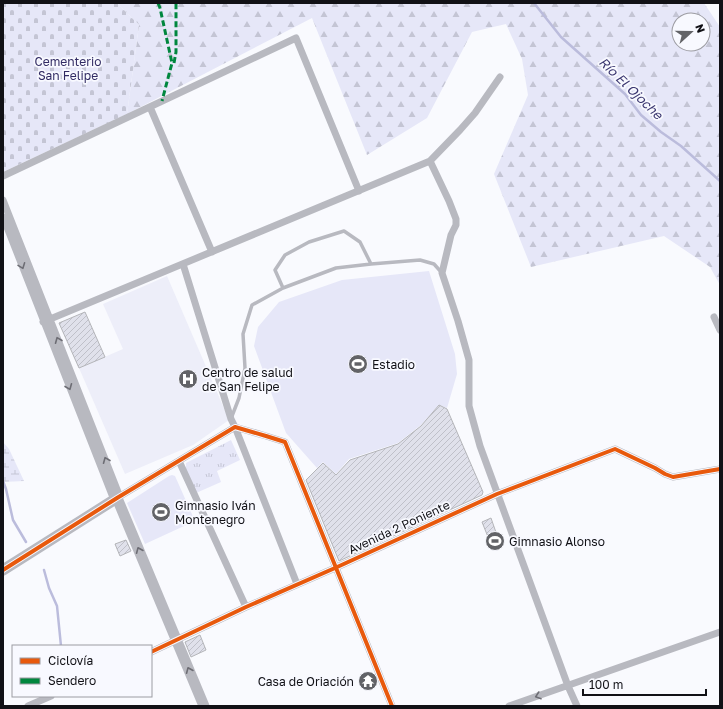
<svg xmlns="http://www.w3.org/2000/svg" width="723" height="709" viewBox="0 0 723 709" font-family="'Golos Text',sans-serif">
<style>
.built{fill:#edeef9}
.grass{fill:url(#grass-tufts)}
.forest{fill:url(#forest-firs);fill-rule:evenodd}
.wetland{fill:url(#wetland-marsh)}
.cemetery{fill:url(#cemetery-stones)}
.pitch{fill:#e6e7f8}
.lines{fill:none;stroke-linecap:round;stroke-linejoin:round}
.stream{stroke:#bbbcdc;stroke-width:2.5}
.building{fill:url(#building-hatch);stroke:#b4b5b9}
.lane{stroke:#b8b9c0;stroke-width:3.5}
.street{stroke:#b8b9c0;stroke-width:7}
.secondary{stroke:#b8b9c0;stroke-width:11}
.quiet{stroke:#00873e;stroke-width:3;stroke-dasharray:6 3;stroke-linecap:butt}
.cycleway-casing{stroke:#f8f9ff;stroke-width:6}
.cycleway{stroke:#e8590c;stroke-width:4}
.oneway{stroke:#6d6d74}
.labels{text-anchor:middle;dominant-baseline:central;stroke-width:3.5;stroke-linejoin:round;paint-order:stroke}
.park-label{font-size:12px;fill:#312b63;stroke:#f8f9ff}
.poi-label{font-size:12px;fill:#111116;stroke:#f8f9ff;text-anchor:start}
.street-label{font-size:12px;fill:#111116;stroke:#f8f9ff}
.water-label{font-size:13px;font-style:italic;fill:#3c3871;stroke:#f8f9ff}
</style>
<defs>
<pattern id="grass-tufts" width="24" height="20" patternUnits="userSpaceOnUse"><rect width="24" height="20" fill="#e6e7f8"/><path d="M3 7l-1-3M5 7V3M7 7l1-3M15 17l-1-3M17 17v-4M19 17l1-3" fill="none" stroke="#c4c5d4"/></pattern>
<pattern id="forest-firs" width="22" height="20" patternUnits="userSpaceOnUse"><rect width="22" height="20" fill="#e6e7f8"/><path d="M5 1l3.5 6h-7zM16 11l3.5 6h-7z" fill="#c4c5d4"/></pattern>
<pattern id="wetland-marsh" width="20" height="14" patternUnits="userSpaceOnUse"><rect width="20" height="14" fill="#e6e7f8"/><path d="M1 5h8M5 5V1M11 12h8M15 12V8" fill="none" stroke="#c4c5d4"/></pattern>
<pattern id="cemetery-stones" width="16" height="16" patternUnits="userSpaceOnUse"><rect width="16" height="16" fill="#e6e7f8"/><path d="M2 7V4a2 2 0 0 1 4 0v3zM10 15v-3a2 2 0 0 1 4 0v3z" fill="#c4c5d4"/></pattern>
<pattern id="building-hatch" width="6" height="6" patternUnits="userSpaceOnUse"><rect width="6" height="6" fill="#e0e1eb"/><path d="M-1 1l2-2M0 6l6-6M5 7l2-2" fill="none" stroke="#bfc0c9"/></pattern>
</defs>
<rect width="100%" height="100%" fill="#f9fafe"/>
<path class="built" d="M167,276L229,420L193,445L125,474L79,368L123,349L103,304Z"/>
<path class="grass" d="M231,440L240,460L217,471L221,482L196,493L186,472V463Z"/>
<path class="forest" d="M117,3H704L720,27V285L710,267L664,236L531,267L494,174L528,95L522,59L506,24L472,32L427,118L367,155L312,18L127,114L139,25ZM679,20H703V44H679Z"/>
<path class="wetland" d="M3,442L9,449L24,481L3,482Z"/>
<path class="cemetery" d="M3,3H117L139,25L127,114L3,172Z"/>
<path class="pitch" d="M429,271L455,354L457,374L447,408L439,405L421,425L398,443L349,459L336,474L323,462L317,468L286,433L254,346L258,327L279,302L342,280Z
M172,475L175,476L195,521L145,544L127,503L169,476Z"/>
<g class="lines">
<path class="stream" d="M534,3L561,37L625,94L641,115L661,132L681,146L720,181
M3,481L6,489L13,520L26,542
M44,570L49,588L57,606L61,646"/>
</g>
<path class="building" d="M85,312L105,357L79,368L59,323Z
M439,405L447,409L483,492L482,495L339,561L306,480L323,463L336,475L350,460L398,444L421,426Z
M491,518L500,544L492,547L482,522Z
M126,540L131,551L120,556L115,544Z
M200,635L206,650L191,657L185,642Z"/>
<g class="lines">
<path class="lane" d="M283,288L275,270L285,255L309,242L344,231L360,242L371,264
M232,416L239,398L245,368L243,334L252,305L283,288L336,268L371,264L420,260L434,264L442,273"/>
<path class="street" d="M150,107L212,252
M430,161L449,201L456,219V225L451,235L442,273L458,321L469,360V406L480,446L568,686L577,706
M3,176L296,38L359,191
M3,200L120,497
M3,217L114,500
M183,264L231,419L235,427L297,584
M714,317L720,330
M43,322L430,161L460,130L475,113L500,77
M179,461L246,607
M117,498L235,427L266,436L285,442L392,706
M151,652L246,607L335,568L497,494L615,449L655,468L665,474L673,477L720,469
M28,706L51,696
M509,706L720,632"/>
<path class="secondary" d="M3,570L117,498L204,706"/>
<path class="quiet" d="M158,3L160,8L172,63L162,101
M174,63L176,52V3"/>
<defs>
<path id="cycleway" d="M3,570L117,498L235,427L266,436L285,442L392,706
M151,652L246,607L335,568L497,494L615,449L655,468L665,474L673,477L720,469"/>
</defs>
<use href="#cycleway" class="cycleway-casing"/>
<use href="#cycleway" class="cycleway"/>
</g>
<defs><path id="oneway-chevron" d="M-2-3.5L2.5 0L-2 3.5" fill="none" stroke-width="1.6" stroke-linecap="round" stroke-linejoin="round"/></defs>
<g class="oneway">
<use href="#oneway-chevron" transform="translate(22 266) rotate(69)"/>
<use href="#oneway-chevron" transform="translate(58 340) rotate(-112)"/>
<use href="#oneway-chevron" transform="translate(69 387) rotate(68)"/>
<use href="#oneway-chevron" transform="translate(106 460) rotate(-112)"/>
<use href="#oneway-chevron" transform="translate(139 550) rotate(-113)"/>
<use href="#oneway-chevron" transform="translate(189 670) rotate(-113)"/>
<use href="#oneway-chevron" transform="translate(538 696) rotate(161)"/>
</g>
<defs>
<symbol id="stadium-disc" viewBox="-11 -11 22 22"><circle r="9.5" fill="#626367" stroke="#f8f9ff"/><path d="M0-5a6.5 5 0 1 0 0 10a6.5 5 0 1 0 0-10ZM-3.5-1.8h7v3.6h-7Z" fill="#fff"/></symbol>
<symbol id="hospital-disc" viewBox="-11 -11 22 22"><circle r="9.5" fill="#626367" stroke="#f8f9ff"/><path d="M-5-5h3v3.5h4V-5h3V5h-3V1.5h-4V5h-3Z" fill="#fff"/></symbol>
<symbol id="temple-disc" viewBox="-11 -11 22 22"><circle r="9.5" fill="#626367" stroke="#f8f9ff"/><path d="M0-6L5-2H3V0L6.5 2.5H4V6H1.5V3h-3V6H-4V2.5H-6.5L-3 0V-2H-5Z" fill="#fff"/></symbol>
</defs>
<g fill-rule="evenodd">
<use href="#stadium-disc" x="347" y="353" width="22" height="22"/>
<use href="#hospital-disc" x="177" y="368" width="22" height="22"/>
<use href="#stadium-disc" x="150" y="501" width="22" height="22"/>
<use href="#stadium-disc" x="484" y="530" width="22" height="22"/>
<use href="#temple-disc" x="357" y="670" width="22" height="22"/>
</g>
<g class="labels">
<g class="park-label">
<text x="68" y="61">Cementerio<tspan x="68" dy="14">San Felipe</tspan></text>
</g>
<g class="poi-label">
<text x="372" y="364">Estadio</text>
<text x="202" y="372">Centro de salud<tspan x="202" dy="14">de San Felipe</tspan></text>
<text x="175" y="505">Gimnasio Iván<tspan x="175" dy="14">Montenegro</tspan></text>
<text x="509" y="541">Gimnasio Alonso</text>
<text x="354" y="681" text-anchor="end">Casa de Oriación</text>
</g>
<g class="street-label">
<text transform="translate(399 527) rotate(-25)">Avenida 2 Poniente</text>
</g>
<g class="water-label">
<text transform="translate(631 88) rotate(44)">Río El Ojoche</text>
</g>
</g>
<rect width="723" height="709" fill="none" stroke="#111116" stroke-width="8"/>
<rect x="12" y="645" width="140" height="52" fill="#f8f9ff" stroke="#9c9ca2"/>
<rect x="20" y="658" width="20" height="6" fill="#e8590c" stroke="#9c9ca2"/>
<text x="48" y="665" font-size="12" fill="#111116">Ciclovía</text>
<rect x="20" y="678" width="20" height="6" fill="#00873e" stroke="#9c9ca2"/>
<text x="48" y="685" font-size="12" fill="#111116">Sendero</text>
<g transform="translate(691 32) rotate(69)"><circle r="19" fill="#f8f9ff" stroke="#9c9ca2"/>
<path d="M0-3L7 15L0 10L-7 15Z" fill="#626367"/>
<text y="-6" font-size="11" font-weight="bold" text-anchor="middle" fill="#111116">N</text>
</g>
<path d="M583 689v6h123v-6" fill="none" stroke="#111116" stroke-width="2"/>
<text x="589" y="689" font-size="12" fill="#111116" stroke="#f8f9ff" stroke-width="3" paint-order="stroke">100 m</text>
</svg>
